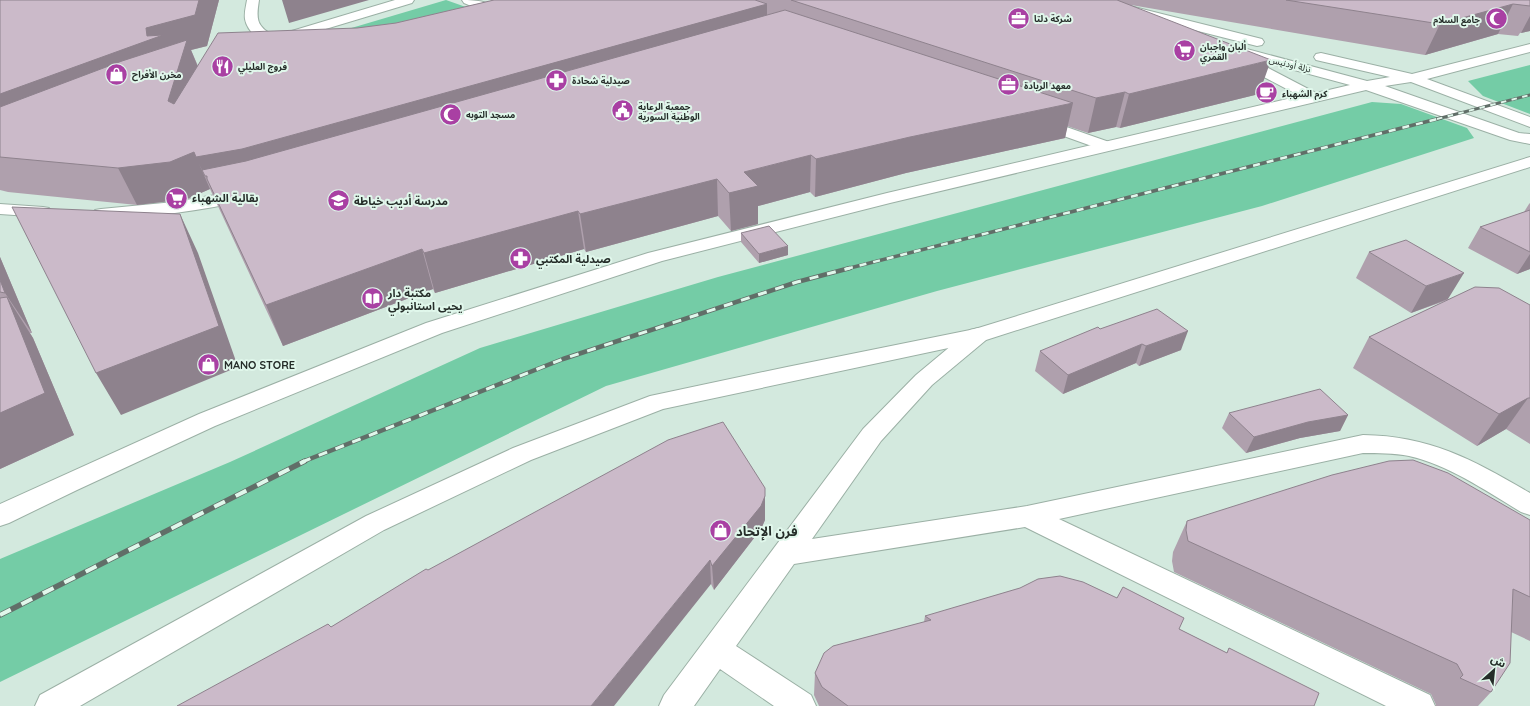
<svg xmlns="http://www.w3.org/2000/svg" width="1530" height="706" viewBox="0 0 1530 706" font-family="Quicksand,'Noto Sans Arabic',sans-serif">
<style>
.green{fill:#74cca6}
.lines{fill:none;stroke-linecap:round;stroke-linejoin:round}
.minor-casing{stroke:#9bb0a5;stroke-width:2}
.major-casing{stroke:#9bb0a5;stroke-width:2}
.minor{fill:#fff;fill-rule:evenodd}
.major{fill:#fff;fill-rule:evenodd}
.rail-far3-casing{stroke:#616e68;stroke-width:3}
.rail-far2-casing{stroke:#616e68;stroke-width:3.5}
.rail-far1-casing{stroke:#616e68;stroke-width:4.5}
.rail-casing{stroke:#616e68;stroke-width:5.5}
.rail-far3{stroke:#e0f7eb;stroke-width:2;stroke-dasharray:5.5;stroke-linecap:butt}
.rail-far2{stroke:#e0f7eb;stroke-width:2.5;stroke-dasharray:7;stroke-linecap:butt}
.rail-far1{stroke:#e0f7eb;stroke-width:3;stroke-dasharray:9;stroke-linecap:butt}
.rail{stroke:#e0f7eb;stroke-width:4;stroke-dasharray:12;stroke-linecap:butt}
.wall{fill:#afa0ad}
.shaded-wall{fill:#8e828d}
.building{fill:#cbbac9;stroke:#8e828d}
.labels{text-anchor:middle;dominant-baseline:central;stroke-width:4;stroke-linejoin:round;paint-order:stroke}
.far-poi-label{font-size:9px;font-weight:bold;fill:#252d29;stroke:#e0f7eb;text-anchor:start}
.far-street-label{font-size:9px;fill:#252d29;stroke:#e0f7eb}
.poi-label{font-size:11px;font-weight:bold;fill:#252d29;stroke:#e0f7eb;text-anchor:start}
.near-poi-label{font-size:13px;font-weight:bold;fill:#252d29;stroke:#e0f7eb;text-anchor:start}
</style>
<rect width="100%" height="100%" fill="#d3e9de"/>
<path class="green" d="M446,0L480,12L321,37Z
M1530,65V114L1483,96L1468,81Z
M1372,102L1401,104L1467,128L1474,138L1262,206L937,291L606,386L0,682V559L230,462L480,348L718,277Z"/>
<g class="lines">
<defs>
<path id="minor" d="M247,0H259C256,19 256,27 275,36L395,0H414L412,3L289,40L293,43L291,46C274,50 248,37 245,19C244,13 246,6 247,0Z
M462,0C476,0 494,1 501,15L493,22H485L483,19L488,13L464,3Z
M1038,117L1112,143L1114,146L1112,149L1106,151L1100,149L1033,125L1030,122L1033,119Z
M245,190L251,191L254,195L251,199C202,211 152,217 101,219L95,218L92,214L95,210L101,209L174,202Z
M0,204L43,207L49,208L52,212L49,216L43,217L0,214Z
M978,328L986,330L989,335L986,340L932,385L881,441L812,539L1027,506L1363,435C1431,436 1473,460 1530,493V515L1521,512C1486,491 1449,465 1409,456C1394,453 1378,453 1363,453L1059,519L1430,695L1435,706H1386L1025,527L794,564L736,646L811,695L816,706H774L720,669L694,706H659L664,695L863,429L916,375L970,330Z"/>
<path id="major" d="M1086,0H1106L1262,39L1264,42L1262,45L1257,46L1088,3Z
M1530,44V52L1427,79L1530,117V127L1411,82L1385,86L1519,133L1530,134V144L1510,140L1366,90L890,203L662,261L442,333L215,426L77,490L9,523L0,526V504L199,414L426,323L648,253L887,193L1300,96L1241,65L1239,62L1241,59L1246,58L1251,59L1316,93L1350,85L1227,52L1225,49L1227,46L1232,45L1367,81L1390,77L1316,60L1314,57L1316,54L1321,53L1412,74Z
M1530,157V167L986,340L663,409L531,460L384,530L80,706H35L40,695L366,516L513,448L650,396L787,367L975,329Z"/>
</defs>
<use href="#minor" class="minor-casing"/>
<use href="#major" class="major-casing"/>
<use href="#minor" class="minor"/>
<use href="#major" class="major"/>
<defs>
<path id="rail-far3" d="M1437,119L1530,95"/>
<path id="rail-far2" d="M846,269L1441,118"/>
<path id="rail-far1" d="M302,462L563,359L797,282L850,268"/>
<path id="rail" d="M0,615L305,461"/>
</defs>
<use href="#rail-far3" class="rail-far3-casing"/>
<use href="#rail-far2" class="rail-far2-casing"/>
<use href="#rail-far1" class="rail-far1-casing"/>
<use href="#rail" class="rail-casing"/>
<use href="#rail-far3" class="rail-far3"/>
<use href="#rail-far2" class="rail-far2"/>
<use href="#rail-far1" class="rail-far1"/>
<use href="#rail" class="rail"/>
</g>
<path class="wall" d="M0,0H219L207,46L191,50L198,66L357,28L396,23L494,0H1530V31L1520,33L1518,36L1498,34L1425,55L1131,5L1259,94L1120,128L1116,127L1088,133L1067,126L1065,138L906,173L815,197L810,192L758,206V224L731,231L718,216L586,252L584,249L435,293L433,289L283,346L210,189L187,199L137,205L8,192L0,190Z
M1530,203V269L1517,274L1468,248L1480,227L1524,212L1529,204Z
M741,233L788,255L759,263L741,242Z
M1369,252L1448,299L1530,305V444L1506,429L1477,446L1353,368L1369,337L1448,300L1411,313L1356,278Z
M0,257L32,333H30L33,338L74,435L0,469Z
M1100,329L1181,350L1139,366L1136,363L1063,394L1035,371L1040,351Z
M1229,413L1348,415L1340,431L1300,438L1246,453L1222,428Z
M765,520L761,529L714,590L711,584L331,627L428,570Z
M1530,520V641L1511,632L1491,692L1478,706H1435L1436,705L1431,694L1174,572L1172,561L1173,552L1187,521Z
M925,616L1179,629L1227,653L1229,648L1314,706H819L814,695L815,673L924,622Z"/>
<path class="shaded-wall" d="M199,0H219L207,46L191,50L200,72L183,136L0,129V94L146,28Z
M282,0H369L289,23Z
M767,4V35L207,176L202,170L213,194L196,157Z
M1513,4L1498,34L1425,55L1440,24Z
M1530,16V31L1521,33Z
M1271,60L1259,94L1120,128L1129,94Z
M1125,92L1116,127L1088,133L1096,98Z
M1073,103L1065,138L906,173L815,197L816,159L910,137Z
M194,152L210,189L187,199L137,205L118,168Z
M811,155L810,192L758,206V224L731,231L729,193L744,172Z
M717,179L718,216L586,252L580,214Z
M578,211L584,249L435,293L424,253Z
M180,214L198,253L238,367L121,415L96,373Z
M788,246V255L759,263V254Z
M422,249L433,289L283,346L266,305Z
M1530,254V269L1517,274Z
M0,257L32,333L5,293L0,280Z
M1464,273L1448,299L1411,313L1426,286Z
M7,297L33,338L74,435L0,469V413Z
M1188,331L1181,350L1139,366L1146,346Z
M1142,344L1136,363L1063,394L1068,375Z
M1528,398L1506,429L1477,446L1499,414Z
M1348,415L1340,431L1300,438L1246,453L1254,437L1308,422Z
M765,488V520L761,529L714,590L712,566Z
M710,560L711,584L614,706H591Z"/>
<path class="building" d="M0,0H199L195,15L146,28L147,36L163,35L0,94Z
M494,0H755L767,4L242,149L196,157L194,152L170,162L118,168L0,157V107L122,61L187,40L168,101L174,104L218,33L357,28L396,23Z
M791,0H1117L1271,60L1129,94L1125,92L1096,98Z
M1286,0H1530V6L1513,4L1440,24Z
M785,10L1073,103L910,137L816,159L811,155L744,172L758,186L729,193L717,179L580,214L578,211L424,253L422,249L266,305L207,179V176H205L202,170L246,161Z
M12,207L180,214L219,326L96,373Z
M1530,210V252L1480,227Z
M769,226L788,246L759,254L741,233Z
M1406,240L1464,273L1426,286L1369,252Z
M0,280L5,293L0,292Z
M1475,287L1499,288L1530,305V398H1528L1499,414L1369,337Z
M7,297L45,393L0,413V298Z
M1157,309L1188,331L1146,346L1142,344L1068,375L1040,351L1098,327L1100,329Z
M1320,389L1348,415L1308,422L1254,437L1229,413Z
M723,422L765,488V496L761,506L712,566L710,560L591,706H177L328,624L331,627L426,569L428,570L668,440Z
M1413,460L1448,473L1530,520V597L1513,589L1510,663L1491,692L1460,678L1463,675L1457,664L1188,541L1186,530L1187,521L1332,475L1389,461Z
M1060,576L1083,582L1117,598L1123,587L1184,618L1179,629L1227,653L1229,648L1319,693L1314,706H848L822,687L815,673L824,653L833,646L931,620L925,616L1020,588L1038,579Z"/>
<defs>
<symbol id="office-disc" viewBox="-11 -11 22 22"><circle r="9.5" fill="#a940a3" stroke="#e0f7eb"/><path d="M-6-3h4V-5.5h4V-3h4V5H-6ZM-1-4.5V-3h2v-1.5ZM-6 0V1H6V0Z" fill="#fff"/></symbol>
<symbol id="mosque-disc" viewBox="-11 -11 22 22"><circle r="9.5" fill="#a940a3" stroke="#e0f7eb"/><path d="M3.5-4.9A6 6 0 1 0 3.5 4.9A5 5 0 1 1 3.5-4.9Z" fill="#fff"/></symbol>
<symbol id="supermarket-disc" viewBox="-11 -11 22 22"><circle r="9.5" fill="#a940a3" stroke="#e0f7eb"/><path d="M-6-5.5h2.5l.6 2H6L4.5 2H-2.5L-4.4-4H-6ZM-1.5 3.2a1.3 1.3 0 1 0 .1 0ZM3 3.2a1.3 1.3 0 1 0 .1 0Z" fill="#fff"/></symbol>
<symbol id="restaurant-disc" viewBox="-11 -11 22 22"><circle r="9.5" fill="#a940a3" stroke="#e0f7eb"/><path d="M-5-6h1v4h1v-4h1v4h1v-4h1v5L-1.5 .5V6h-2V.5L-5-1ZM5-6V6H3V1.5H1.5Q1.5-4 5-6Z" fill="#fff"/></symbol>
<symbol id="shop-disc" viewBox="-11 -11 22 22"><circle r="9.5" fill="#a940a3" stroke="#e0f7eb"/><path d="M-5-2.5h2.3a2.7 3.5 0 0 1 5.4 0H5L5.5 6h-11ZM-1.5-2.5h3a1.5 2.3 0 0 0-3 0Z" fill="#fff"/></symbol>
<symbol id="pharmacy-disc" viewBox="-11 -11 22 22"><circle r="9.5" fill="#a940a3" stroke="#e0f7eb"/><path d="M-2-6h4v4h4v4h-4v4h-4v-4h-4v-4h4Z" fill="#fff"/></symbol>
<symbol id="cafe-disc" viewBox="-11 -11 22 22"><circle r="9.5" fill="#a940a3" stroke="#e0f7eb"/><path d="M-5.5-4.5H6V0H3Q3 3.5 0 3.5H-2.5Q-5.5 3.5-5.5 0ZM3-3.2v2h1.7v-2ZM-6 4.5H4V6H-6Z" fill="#fff"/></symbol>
<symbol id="civic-disc" viewBox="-11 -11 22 22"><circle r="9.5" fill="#a940a3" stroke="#e0f7eb"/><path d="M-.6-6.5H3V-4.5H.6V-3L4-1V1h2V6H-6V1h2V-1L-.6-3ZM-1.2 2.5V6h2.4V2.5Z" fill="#fff"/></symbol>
<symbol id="school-disc" viewBox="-11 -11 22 22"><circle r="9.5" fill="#a940a3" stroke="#e0f7eb"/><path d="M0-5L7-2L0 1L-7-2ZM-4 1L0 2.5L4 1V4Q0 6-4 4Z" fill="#fff"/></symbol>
<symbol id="library-disc" viewBox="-11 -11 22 22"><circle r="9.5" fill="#a940a3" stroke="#e0f7eb"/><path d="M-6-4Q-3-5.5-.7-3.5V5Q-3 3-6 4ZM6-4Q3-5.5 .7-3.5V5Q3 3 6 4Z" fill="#fff"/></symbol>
</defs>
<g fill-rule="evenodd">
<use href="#office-disc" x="1006" y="6" width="25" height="25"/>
<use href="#mosque-disc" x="1484" y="6" width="25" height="25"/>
<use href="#supermarket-disc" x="1172" y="38" width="25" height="25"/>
<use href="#restaurant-disc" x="210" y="54" width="25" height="25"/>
<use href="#shop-disc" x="104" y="62" width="25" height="25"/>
<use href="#pharmacy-disc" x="544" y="68" width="25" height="25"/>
<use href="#office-disc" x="996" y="72" width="25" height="25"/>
<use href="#cafe-disc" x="1254" y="80" width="25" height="25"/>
<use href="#civic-disc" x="610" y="98" width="25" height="25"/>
<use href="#mosque-disc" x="438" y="102" width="25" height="25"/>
<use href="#supermarket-disc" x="164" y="186" width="25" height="25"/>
<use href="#school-disc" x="326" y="188" width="25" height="25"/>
<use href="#pharmacy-disc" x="508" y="246" width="25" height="25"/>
<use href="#library-disc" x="360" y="286" width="25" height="25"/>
<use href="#shop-disc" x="196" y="352" width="25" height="25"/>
<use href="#shop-disc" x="708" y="518" width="25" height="25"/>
</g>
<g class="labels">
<g class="far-poi-label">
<text x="1034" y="18">شركة دلتا</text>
<text x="1480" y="19" text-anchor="end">جامع السلام</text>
<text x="1200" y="46">ألبان وأجبان<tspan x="1200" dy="10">القمري</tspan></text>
<text x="238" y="66">فروج العليلي</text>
<text x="132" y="74">مخرن الأفراح</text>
<text x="572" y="80">صيدلية شحادة</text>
<text x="1024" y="85">معهد الريادة</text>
<text x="1282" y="93">كرم الشهباء</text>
<text x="638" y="106">جمعية الرعاية<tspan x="638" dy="10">الوطنية السورية</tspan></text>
<text x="466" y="114">مسجد التوبه</text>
</g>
<g class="far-street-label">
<text transform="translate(1290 64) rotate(14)">نزلة أودنيس</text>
</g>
<g class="poi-label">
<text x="192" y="198">بقالية الشهباء</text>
<text x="354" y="201">مدرسة أديب خياطة</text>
<text x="536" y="259">صيدلية المكتبي</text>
<text x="388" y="293">مكتبة دار<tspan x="388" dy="13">يحيى استانبولي</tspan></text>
<text x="224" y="365">MANO STORE</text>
</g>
<g class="near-poi-label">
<text x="736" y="531">فرن الإتحاد</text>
</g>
</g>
<g transform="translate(1494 670) rotate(27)" stroke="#e0f7eb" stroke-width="3" paint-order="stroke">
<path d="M0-3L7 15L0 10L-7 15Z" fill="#252d29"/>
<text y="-6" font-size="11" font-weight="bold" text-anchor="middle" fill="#252d29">ش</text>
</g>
</svg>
